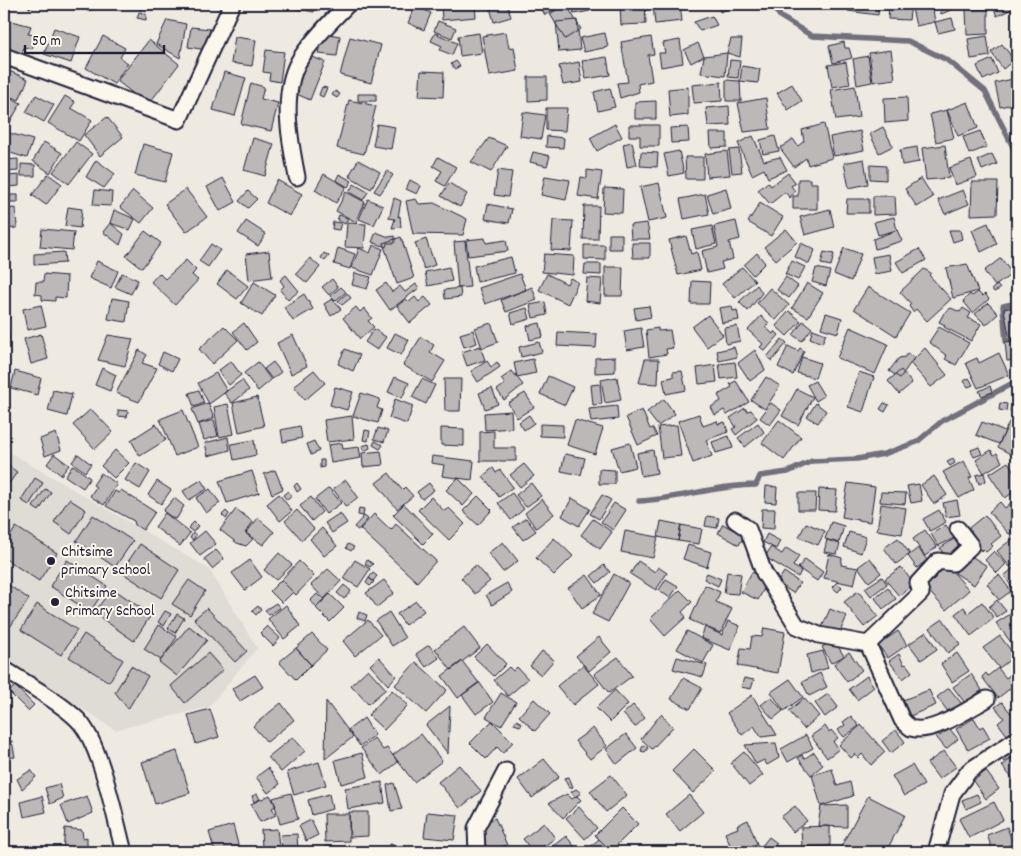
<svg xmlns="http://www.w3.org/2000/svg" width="1021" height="856" viewBox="0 0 1021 856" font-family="Dekko,sans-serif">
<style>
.built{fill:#dfdbd5}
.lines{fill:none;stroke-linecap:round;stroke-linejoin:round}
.stream{stroke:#716f7c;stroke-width:5.5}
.building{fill:#bcb8b8;stroke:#22223b}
.minor-casing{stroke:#22223b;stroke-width:19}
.minor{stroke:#fbf7ec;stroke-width:15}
.poi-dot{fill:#22223b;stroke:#fbf7ec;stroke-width:2}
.labels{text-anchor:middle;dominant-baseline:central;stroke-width:4;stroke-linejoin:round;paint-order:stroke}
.poi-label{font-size:16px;fill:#22223b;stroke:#fbf7ec;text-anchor:start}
</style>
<rect width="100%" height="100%" fill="#eeeae2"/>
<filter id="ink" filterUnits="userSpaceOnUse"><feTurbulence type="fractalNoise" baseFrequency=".02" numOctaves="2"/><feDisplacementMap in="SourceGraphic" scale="10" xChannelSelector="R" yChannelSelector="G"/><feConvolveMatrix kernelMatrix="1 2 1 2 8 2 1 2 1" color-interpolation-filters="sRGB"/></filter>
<g filter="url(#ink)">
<path class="built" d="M4,449L209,569L257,648L209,707L115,730L4,657Z"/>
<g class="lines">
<path class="stream" d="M770,4L781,17L812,36L908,41L947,60L985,91L1017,155
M1017,308L1012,304L1003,306L1006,341L1017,340
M639,501C679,499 716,485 756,485L760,476L788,472L812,461L857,459L884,454L917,442L942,421L1011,384L1017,383"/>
</g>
<path class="building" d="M29,4H43L29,8Z
M45,4H72L70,8Z
M84,4H111L87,11Z
M111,4H132V7Z
M138,4H146L147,6L140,10Z
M167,4H187V8H167Z
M271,4H315L314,12Z
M441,4H475L476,17L442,20Z
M489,4H507L511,17L494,22Z
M539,4H558L560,7L545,15Z
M566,4L581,29L565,39L550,14Z
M572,4H589L590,11L574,14Z
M620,4H645L646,24L621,25Z
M680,4L682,21L655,24L653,5Z
M718,4H738L720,12Z
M848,4H879L878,15L848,11Z
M889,4H911L909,20L888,19Z
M911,4H932L935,22L916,26Z
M940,4H959V7L941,14Z
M992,4H1010L1012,9L997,16Z
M415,6L431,13L424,30L408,23Z
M966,9H988V34L967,35Z
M139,12L146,14V20L137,18Z
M712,16L717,25L700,31L694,22Z
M952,18L955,29L938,33L935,22Z
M4,19L31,26L28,34L36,35L32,49L24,47L21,56L4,51Z
M167,20L186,24L180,58L156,44Z
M577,20L580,50L559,52L556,22Z
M438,21L456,28L452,38L434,31Z
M191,27L210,29L207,50L188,47Z
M54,28L80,37L71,63L44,54Z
M506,32L509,48L514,47L518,71L489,76L482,36Z
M323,33L340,36L337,56L319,54Z
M435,33L457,43L452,55L440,50L442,46L431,41Z
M479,33L482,53L460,56L458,36Z
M605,33L608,47L584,52L580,38Z
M103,36L125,48L120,58L128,63L114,84L86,68Z
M987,36L990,56L971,59L968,39Z
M235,37L256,40L252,66L231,63Z
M350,37L381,45L371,83L340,75Z
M651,37L654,54L648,55L652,81L638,84L639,92L620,98L617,83L628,82L621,42Z
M731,39H742L740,57L727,53Z
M149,40L179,64L148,105L117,81Z
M680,40L683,63L661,67L659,53H665L663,43Z
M844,42L845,48H849L852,58L833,63L829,46Z
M698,43L704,56L691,63L684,50Z
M1002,44L1014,60L1003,69L991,52Z
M266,50L284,52L280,82L269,80L270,73L263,72Z
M891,50L895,79L873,82L869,53Z
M727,53L725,76L701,73L704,56Z
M305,54L325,62L310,100L290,91Z
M868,56L872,82L857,85L853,59Z
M607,57L610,75L586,79L582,61Z
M992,59L998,73L983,80L977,66Z
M730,60L740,61L738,78L728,77Z
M456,61L460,66L455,69L451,64Z
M579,62L582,82L563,85L559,66Z
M846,62L850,84L832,87L828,65Z
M742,66L760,69L758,83L740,81Z
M9,71L28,79L19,100L4,94V84Z
M421,71L444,72L443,97L419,96Z
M224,72L246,78L235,116L213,110Z
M528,77H547V100L528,101Z
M1017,78V103L1000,107L995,83Z
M726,80L740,81L741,101H726Z
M721,82L722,101L694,103L692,85Z
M251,83L264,87L261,99L278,103L271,131L241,124Z
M792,84L802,101L788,110L777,93Z
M855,86L859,117L836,120L831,90Z
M322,87L327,88L323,97L319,95Z
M688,87V115L670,117L668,89Z
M610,88L615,107L598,111L594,92Z
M335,91L340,94L337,98L332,95Z
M358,94H376V101H358Z
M36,95L54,105L44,122L26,112Z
M8,96L21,103L9,124L4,120V98Z
M65,96L75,102L71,108L92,120L79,141L48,123Z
M907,97L908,121L885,123L884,98Z
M766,98L770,129L744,132L738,103Z
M349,100L376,106L364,154L337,148Z
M656,101V119H635V102Z
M968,102L978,128L958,136L947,110Z
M729,106L730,125L708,126L706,108Z
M546,108H567L565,131L546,130Z
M947,110L954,138L936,142L930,114Z
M523,112L545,115L541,139L520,136Z
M107,117L123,137L100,156L84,135Z
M377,124L395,127L391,149L373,146Z
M615,124L622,137L597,151L590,138Z
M824,124L832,158L808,165L806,158L794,167L780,148L793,139L798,146L804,141L802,130Z
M629,125H659V146H640V136H629Z
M688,127L689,142L671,143L670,128Z
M883,127L893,146L879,153L870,134Z
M860,131L864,150L834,156L830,137Z
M980,131L987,147L969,154L963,137Z
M6,132L33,140L27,158L4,151Z
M710,133H727V147L711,148Z
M547,136L564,138L563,148L546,147Z
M753,136L764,161L780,157L787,170L768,178L764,169L752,175L738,143Z
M775,136L779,151L763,154L760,140Z
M253,138L274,144L265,176L244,170Z
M489,138L507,146L491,172L471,162Z
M44,142L62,153L50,173L33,161Z
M76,142L92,154L69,184L53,172Z
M632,142L637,165L627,167L623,144Z
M143,144L173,152L165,182L135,175Z
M945,145L949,178L926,180L922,148Z
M917,147L919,162L902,165L900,150Z
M739,149L742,172L732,173L729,150Z
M679,151L684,173L669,176L664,154Z
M727,151L730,175L707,177L705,154Z
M533,152L550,156L547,166L530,162Z
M641,152L658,153L657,167L640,166Z
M992,154L997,164L982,170L978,160Z
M438,157L456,167L445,186L436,181L442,171L433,166Z
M685,157H703V179H686Z
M18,159V171L4,172V160Z
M864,159L868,184L849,188L844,163Z
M96,160L115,174L104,188L86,177Z
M358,160L380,172L371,189L349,176Z
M971,160L977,177L955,185L949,168Z
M21,164L35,165V176H21Z
M870,165L886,166V180L870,179Z
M498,170L512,172L508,197L494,195Z
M587,170L602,172L598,199L578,196L581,177L587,178Z
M387,171L393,175L380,194L374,191Z
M788,173L796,183L791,186L795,191L790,198L785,192L770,204L758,190L768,182L771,186Z
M48,174L62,184L46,205L32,195Z
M324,174L346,187L336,203L315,190Z
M339,174L352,181L348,187L336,180Z
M19,175V186L8,187V176Z
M545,176L570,180L566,200L541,195Z
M223,178L236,202L220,211L207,187Z
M921,178L933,197L917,207L905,189Z
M798,179H810V183H817V209H793V196H798Z
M277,180L302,194L290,216L266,203Z
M410,180L421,186L417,194L406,189Z
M972,182H998L997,214L971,215Z
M449,183L467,194L460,207L441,196Z
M659,183L667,218L648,222L640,187Z
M354,184L368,192L363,200L349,192Z
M604,188L623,189L622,213L603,212Z
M726,188L731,209L713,214L707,194Z
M186,189L207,217L186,232L165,204Z
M95,190L112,192L111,206L93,205Z
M963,190L969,204L945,214L938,200Z
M133,191L153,208L141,223L120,207Z
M248,191L257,199L248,208L239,201Z
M346,192L365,202L356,222L336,211Z
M705,194L709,214L684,219L680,199Z
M10,195H18V202H10Z
M873,196H895L896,214L873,215Z
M394,198L401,201L398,217L400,216L401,227L392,228L395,219L389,218Z
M368,199L383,206L374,225L359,219Z
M416,199L419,204L434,203L467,219L463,235L413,234L406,201Z
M847,199H869V213H846Z
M760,203L783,217L771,236L748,222Z
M488,204L512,209L509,223L485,219Z
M584,206H599L598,239H583Z
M68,207L82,209L80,228L65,226Z
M16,208L17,228L4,229V209Z
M830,209L834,227L805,235L800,217Z
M114,210L135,219L130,230L110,223Z
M339,215L348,218L345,224L337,220Z
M894,217L897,230L878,235L874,222Z
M553,220L573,221L571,251L551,250Z
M246,221L266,234L258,246L238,233Z
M736,221L740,239L729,242L733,259L721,262L723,269L707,273L702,251L718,247L714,226Z
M333,222L341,223L339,230L332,229Z
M110,223L124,234L120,245L103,232Z
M347,223L366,224L364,248L345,247Z
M647,223L650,239H631L630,225Z
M988,223L997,244L981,252L972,230Z
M712,226L716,244L696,249L692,230Z
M42,229L74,232L72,250L40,247Z
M786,229L797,242L776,260L764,247Z
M897,230L902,241L875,249L873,239Z
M949,230H960L962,239L953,242Z
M145,231L161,243L142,268L126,256Z
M376,232L389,237L395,236V243H387L386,247L372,242Z
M609,234H622V249H609Z
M686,236L691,254L697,252L701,270L678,275L669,240Z
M401,237L414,278L397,284L383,243Z
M485,238L486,243L506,240L508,251L468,256L466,240Z
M426,239L435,265L424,269L415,243Z
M465,241L470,287L458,288L454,242Z
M632,243H650V258H633Z
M801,243L815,250L809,264L795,257Z
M211,244L220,250L208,267L199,261Z
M373,245L383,249L373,275L352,268L359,248L370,253Z
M584,245H605V260L584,259Z
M338,248L355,254L350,269L334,264Z
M844,248L861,254L851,281L834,274Z
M919,249L926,260L903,273L896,262Z
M269,251L272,277L249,280L246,254Z
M64,252L65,263L34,265V254Z
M824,252L834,254L831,266L821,264Z
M324,253L329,256L325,261L321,258Z
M757,253L765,263L753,275L744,265Z
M544,254L574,256L573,275L542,272Z
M889,254L892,271L875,274L872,257Z
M511,257L515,273L477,282L474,266Z
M310,258L320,267L307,283L296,274Z
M1001,258L1012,274L995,286L984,271Z
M186,260L196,270L192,275L198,280L175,305L151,282L159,273L165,279Z
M97,261L118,271L111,288L89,278Z
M792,261L805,267L798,280L785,274Z
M585,264H601V275L584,274Z
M967,264L978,291L953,298L946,268Z
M449,267L452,281L428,286L425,272Z
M605,267H623L622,296H605Z
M742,267L755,281L735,298L722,284Z
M816,268L830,271L826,286L812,282Z
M924,269L931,273L929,275L951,299L927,321L916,309L913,312L909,306L911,304L900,292Z
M227,270L248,286L237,299L217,284Z
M122,273L138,280L131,294L115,287Z
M355,273L371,277L367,289L352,285Z
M44,274L67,276L66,298L55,297V301L42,300V295L35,294L36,282H43Z
M520,274L526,290L485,304L479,288Z
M547,274L567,284L570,278L578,282L568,304L539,290Z
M286,275L299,291L288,300L280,290L284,286L280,280Z
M786,277L798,286L789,298L777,290Z
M1017,277V283L1014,284L1011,279Z
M587,278L602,279L600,303L585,301Z
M332,279L338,287L329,295L322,287Z
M692,281L710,282L709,304H691Z
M254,282L275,295L262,316L241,303Z
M386,283L392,292L400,286L405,292L416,284L419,288L390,310L376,290Z
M807,283L823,293L808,317L792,308Z
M757,285L762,293L748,311L739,302Z
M997,285L1000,289L994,292L992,289Z
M341,287L346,292L335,301L330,296Z
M532,287L537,300L506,312L501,300Z
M868,287L910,313L896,336L854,309Z
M460,288L461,297L445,299L444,290Z
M770,288L789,305L776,320L757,303Z
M1017,290V307L1010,294Z
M978,292L982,296L985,294L989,299L973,313L963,301L970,294L972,296Z
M347,293L351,298L342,305L338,301Z
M304,294L313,309L293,321L284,307Z
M415,297L419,302L425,297L432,305L410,323L397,306L406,299L409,302Z
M112,298L129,301L126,322L108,319Z
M332,299L341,309L331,316L324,304Z
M545,302L547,315L533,318L530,305Z
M988,303L998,314L986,325L975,314Z
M41,305L46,326L27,330L23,309Z
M649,306L651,317L636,320L634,308Z
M732,306L733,311L737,310L739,320L722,323L719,308Z
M356,307L360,312L364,308L372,318L368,321L374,327L360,339L343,318Z
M1014,307L1015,313H1017V339L1010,340L1004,309Z
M527,308L530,319L513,324L510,313Z
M951,308L960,312L963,308L971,313L968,318L981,324L971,341L944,327L945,325L939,322L944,313Z
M789,311L801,321L787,336L776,326Z
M826,313L842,318L838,333L821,328Z
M708,315L723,335L707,347L692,327Z
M761,316L769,323L765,327L773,334L775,331L779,335L765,351L760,347L763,344L748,330Z
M803,321L812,328L802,341L793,335Z
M244,323L257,342L247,350L233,332Z
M491,323L498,342L482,348L475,328Z
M540,323L543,337L530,340L527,326Z
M224,326L238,340L212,364L199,349Z
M737,326L740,341L726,344L724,328Z
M850,327L888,344L875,374L837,358Z
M939,327L969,343L956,365L945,359L947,356L929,342Z
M641,328L644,347L627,350L624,331Z
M658,328V331L670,330L673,348L666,349L667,354L649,357L646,330Z
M374,329L386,337L377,350L365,342Z
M813,329L826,334L822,343L810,338Z
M473,330L477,343L464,347L460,334Z
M558,332L597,334L596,348L557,346Z
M395,333L409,340L401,355L387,348Z
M41,334L48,359L31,364L24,339Z
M4,335L9,336L5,354H4Z
M108,335L133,339L125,366L98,360Z
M293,335L307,366L291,374L277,343Z
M421,337L434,345L430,352L445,361L432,382L403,365Z
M782,339L787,343L772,361L767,357Z
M1017,341V360L1007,361L1005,342Z
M539,342L542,352L521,357L519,347Z
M480,346L485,360L467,366L462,352Z
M788,346L798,351L800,348L804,351L793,375L778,367Z
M734,347L737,357L719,361L717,351Z
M925,348L947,375L931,387L910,363Z
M345,349L360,355L353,371L338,364Z
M139,350L147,355L142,363L157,368L139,402L116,393Z
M755,350L765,370L750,381L738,363Z
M163,352L178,359L172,371L158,364Z
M907,353L914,358L900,378L889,371L899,358L905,357Z
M999,353L1009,375L978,388L966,363L977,358L979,363Z
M615,357V372L595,373V358Z
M802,357L820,363L815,378L797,373Z
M533,359L536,373L517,377L514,363Z
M645,359H659L658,384L639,383Z
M231,361L241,375L229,385L218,371Z
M487,361L491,367L497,362L500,367L478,382L471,371Z
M258,362L271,380L258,391L244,373Z
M273,362L281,372L272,379L264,369Z
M735,362L737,377L721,379L719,364Z
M715,365L717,382L699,384L697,368Z
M102,368L116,375L110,391L95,385Z
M314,370L325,383L305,400L294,386Z
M901,370L912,383L899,394L888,381Z
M15,371L41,378L37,395L11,388Z
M512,371L523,385L504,400L497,390L505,384L501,379Z
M682,371L686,390L666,394L663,379L673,377V372Z
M859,372L874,377L863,412L848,407Z
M216,373L227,391L209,404L198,383Z
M548,376L573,387L565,405L540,394Z
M395,377L409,383L402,398L388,392Z
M617,377L621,400L605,403L601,380Z
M766,377L780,386L765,409L751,400Z
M969,378L973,385L968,387L964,381Z
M422,379L435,385L426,404L412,397Z
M444,379H461L460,411H445Z
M242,380L249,390L232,403L224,393Z
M736,381L749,402L727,415L724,410L715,415L711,407L721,401L718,395L732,387L730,384Z
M815,381L824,396L816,401L807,385Z
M600,384L602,404L593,405L591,385Z
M990,386L992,392L982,396L979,391Z
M335,387L353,392L347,410L330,405Z
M492,388L498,404L485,409L479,393Z
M797,389L813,397L798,425L782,416Z
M53,390L72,394L67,416L48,411Z
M199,390L204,403L194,407L189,393Z
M361,393L380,399L377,408L382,410L378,423L353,416Z
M525,393L534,407L517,418L508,403Z
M257,397L264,426L239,432L233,403Z
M1013,398L1017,399V414L1010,411Z
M395,399L413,406L407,424L389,418Z
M664,399L675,414L658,426L647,412Z
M208,403L214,418L198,424L192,409Z
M771,403L781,410L770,425L760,418Z
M816,403L826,411L818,423L807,417Z
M884,403L889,405L885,412L880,409Z
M1000,403L1007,404L1006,411L999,410Z
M228,404L234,434L219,437L214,407Z
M617,406L618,419L591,422L589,409Z
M745,408L747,411L751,410L757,418L736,435L732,429L736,427L730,418Z
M91,409L113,432L95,449L73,425Z
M118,410L128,411L127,417L118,416Z
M183,410L198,447L175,456L160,419Z
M642,410L650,429L653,428L657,436L638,445L626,417Z
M511,411L512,428L485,430L484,413Z
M699,414L703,426L717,421L718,424L725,422L728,432L706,440L712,456L693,463L678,421Z
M529,415L534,423L524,430L519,422Z
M352,416L354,439L327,442L324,420Z
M214,420L218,436L204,440L199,424Z
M575,420L603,428L595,454L567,445Z
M779,420L801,437L784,460L762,443Z
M982,422L1005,431L999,444L976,435Z
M1009,422L1017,426V458L998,447Z
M758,423L764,432L745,447L738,438Z
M156,424L166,440L140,456L131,440Z
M540,424L563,425V437L540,436Z
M677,425L681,456L662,458L658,427Z
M300,426L302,438L283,442L281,430Z
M378,428L388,431L384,442L374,439Z
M441,428L464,429V446L441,445Z
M365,430L370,431L368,441L363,440Z
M494,431V448H516V461H480V432Z
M56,433L61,450L45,456L40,439Z
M729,436L733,448L716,453L712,442Z
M228,437L230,450L208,456L205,443Z
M254,440L256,455L234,460L231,444Z
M314,441L319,451L311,455L307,444Z
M375,441L383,445L380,449L373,445Z
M342,443L343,449L359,447L361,458L331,463L328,445Z
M630,443L636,467L619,471L612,448Z
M369,444L370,448L364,451L362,446Z
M979,447L982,454L974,457L971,450Z
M115,450L129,463L114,478L101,466Z
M653,450L657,473L641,476L637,453Z
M991,450L994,455L997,453L1002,462L984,473L976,460Z
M381,451L383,465L363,467L362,453Z
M54,454L69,465L61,475L47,464Z
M78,454L91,464L85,472L72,462Z
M565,454L585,458L581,475L561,471Z
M432,456L474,461L472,480L442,476L444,465L431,463Z
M953,459L955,463L950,466L947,462Z
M320,460H324V467L320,468Z
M964,461L972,477L969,478L974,490L959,498L943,472Z
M1008,462L1017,476V490L1005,498L989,474Z
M4,463L17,472L4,491Z
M136,463L150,472L140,489L125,480Z
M524,464L534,476L520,487L510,475Z
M73,465L90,478L83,488L65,476Z
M493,468L496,473L500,470L513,487L499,497L483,476Z
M599,469L615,470V484H599Z
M275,470L283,489L272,494L264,474Z
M252,471L259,493L227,503L219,481Z
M101,473L117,484L104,505L90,496L96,487L93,485Z
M389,473L402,490L405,487L413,496L397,509L376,483Z
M984,473L986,481L979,484L976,475Z
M934,476L947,495L934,504L921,485Z
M35,478L43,483L29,505L21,500Z
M458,478L474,494L463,506L446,490Z
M201,480L207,489L189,500L183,491Z
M346,480L358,497L346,507L333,489Z
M157,481L171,490L161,504L148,495Z
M297,483L301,489L297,492L294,486Z
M429,483L434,490L422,499L417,492Z
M531,483L541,496L526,507L516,495Z
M848,483L875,487L870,522L842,517Z
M919,484L922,501L911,503L907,486Z
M766,486L777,487L776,503L765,502Z
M329,488L341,503L326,514L315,499Z
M45,489L51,492L39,511L33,507Z
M210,489L220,503L206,513L196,498Z
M819,489L837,490L835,511L818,510Z
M121,490L155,512L143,530L135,525L134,521L106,506L115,491L119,493Z
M288,491L292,496L287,500L283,495Z
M881,492L906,493L905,504L880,502Z
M512,493L524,509L511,520L498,503Z
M798,493H816L815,510H798Z
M279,494L292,511L280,521L267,504Z
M602,495L611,500L599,519L590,514Z
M478,496L492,510L478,525L463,511Z
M311,497L322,512L312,521L300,506Z
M431,497L444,511L449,508L465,524L449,540L418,510Z
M1017,497V528L1009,534L989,512L1000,502L1005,508Z
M174,498L184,506L177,518L174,519L163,511Z
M572,498L590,509L579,526L562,516Z
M69,499L86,510L71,534L54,522Z
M542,499L554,514L536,528L525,513Z
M957,500L960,515L946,517L943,503Z
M614,503L626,510L613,530L601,522Z
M404,504L433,534L423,544L393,515Z
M881,504L906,508L902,534L877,530Z
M359,508L364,509L363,516L358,515Z
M236,509L253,522L245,533L253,539L246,546L237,543L220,530Z
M762,509H775L774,529L761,528Z
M297,510L314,529L302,540L285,521Z
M939,510L946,522L930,531L923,519Z
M226,511L229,514L226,519L222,515Z
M165,513L190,533L180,546L155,527Z
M340,513L347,523L332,533L325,523Z
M374,514L391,530L396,524L436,561L417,582L360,529Z
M93,515L133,541L115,567L76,541Z
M985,515L1001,536L991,544L993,546L986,552L983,549L981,551L965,531Z
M364,516L368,519L358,530L354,527Z
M707,516L719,518L717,528L705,526Z
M258,518L274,532L263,545L246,533Z
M526,518L536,531L523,540L513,527Z
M593,519L612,532L600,549L581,535Z
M661,521L681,525L678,541L658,537Z
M194,522L198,526L193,532L188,528Z
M831,522L844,526L839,543L825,539Z
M806,523L825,531L818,545L799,537Z
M723,524L744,536L739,545L718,533Z
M681,525L702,529L699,544L678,541Z
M946,525L954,538L938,546L931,534Z
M16,527L57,553L39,581L4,558V546Z
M322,528L337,546L324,556L310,539Z
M925,530L937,547L925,556L913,539Z
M205,531L216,544L200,556L190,543Z
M625,531L658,537L653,558L621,552Z
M849,532L866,537L861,553L844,547Z
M193,533L196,535L193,540L190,538Z
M767,534L780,541L776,549L763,542Z
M1017,535V561L1010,567L997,551Z
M554,538L573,556L554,575L536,558Z
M898,538L910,554L896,564L884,548Z
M954,539L962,551L947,560L940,548Z
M827,540L840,544L837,554L824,552Z
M503,542L518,561L503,572L488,553Z
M140,544L179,570L161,598L121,572Z
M348,544L354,547L351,551L346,548Z
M688,545L711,552L707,567L683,559Z
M771,547L782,554L786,548L799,556L793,566L801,571L798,577L765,557Z
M918,548L927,560L917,568L908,556Z
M216,550L224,559L212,569L204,559Z
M994,551L1006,564L997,573L985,560Z
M279,553L292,565L276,580L264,570Z
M829,554L842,558L841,565L858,568L854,585L824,578Z
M968,554L987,566L974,585L955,573Z
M870,558L881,573L869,582L858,567Z
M805,559L823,572L817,581L798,568Z
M67,560L107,586L90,612L50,586Z
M250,560L262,577L245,590L232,573Z
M355,560L370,569L358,587L343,578Z
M367,560L373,564L370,567L365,564Z
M299,561L314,576L296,595L281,580Z
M638,561L655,572L658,567L667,573L656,590L630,574Z
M945,563L969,590L946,610L922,584Z
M476,565L490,581L475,594L461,578Z
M604,565L610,572L597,583L591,576Z
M1017,565V594L1004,576Z
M901,567L914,584L899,596L885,579Z
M328,569L341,581L324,599L311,585Z
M727,572L741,574L738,594L724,593Z
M752,572L768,581L758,600L741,592Z
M784,572L800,583L793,593L777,583Z
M373,573L377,576L373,581L369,578Z
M707,573L721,579L718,586L704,579Z
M614,574L629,583L608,622L592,614Z
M587,575L601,595L582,608L568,588Z
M999,575L1011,591L999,600L987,584Z
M882,577L887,584L871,596L865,588Z
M369,578L374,582L370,586L366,583Z
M666,579L678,586L670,598L659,590Z
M189,580L205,591L190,615L172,604Z
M281,580L293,592L282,603L270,591Z
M384,580L394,593L377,607L366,593Z
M4,582L29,599L10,627L4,623Z
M837,582L842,587L838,592L832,587Z
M507,583L512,592L492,605L486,595Z
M344,585L351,591L344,599L337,593Z
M705,585L720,592L716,602L732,609L720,633L690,620Z
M112,588L151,615L134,641L94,613Z
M888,588L896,599L883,609L875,598Z
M680,590L692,602L682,612L686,617L665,636L650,619Z
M858,591L878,616L864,627L844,602Z
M317,594L323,600L316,606L310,601Z
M330,594L344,608L330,622L316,608Z
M997,600L1006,611L997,617L989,607Z
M416,601L424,611L405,625L397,614Z
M982,602L994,618L971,636L955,614L964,607L968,613Z
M276,603L280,608L269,615L265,610Z
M37,604L77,630L61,655L21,630Z
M286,605L300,626L284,639L268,619Z
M258,606L261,610L256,615L252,611Z
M207,608L247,651L235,662L194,619Z
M830,609L847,616L839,634L822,627Z
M1017,610V650L996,623Z
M165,611L171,614L164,626L158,622Z
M359,612L367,615L365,621L357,618Z
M389,612L405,638L392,646L376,621Z
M177,614L184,618L175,633L168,628Z
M943,619L960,644L948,653L930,628Z
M368,620L381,635L355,656L343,641Z
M728,621L740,626L730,650L701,638L705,627L722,635Z
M159,625L177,637L161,660L144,649Z
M189,626L207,640L177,676L159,662Z
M267,626L280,638L273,646L260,633Z
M464,627L480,648L451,670L435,649Z
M764,628L785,632L778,673L738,666L741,648L750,649L752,636L762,637Z
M687,631L713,645L703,663L677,649Z
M898,631L907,645L888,658L878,645Z
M926,632L937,649L921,660L909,644Z
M84,634L123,660L109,682L69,657Z
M312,634L327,650L311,665L296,648Z
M1000,636L1015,656L999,668L983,648Z
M599,637L611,652L589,671L576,656Z
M834,640L844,656L831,663L822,647Z
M487,644L506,664L494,676L474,657Z
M429,645L439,658L426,667L416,654Z
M296,648L311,665L296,680L279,662Z
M542,651L554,660L541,675L530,666Z
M823,651L828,668L811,673L807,655Z
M849,652L862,670L847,682L834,664Z
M208,653L223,670L185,703L171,686Z
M957,653L969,671L952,682L941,664Z
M899,654L904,665L906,664L912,672L903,679L889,661Z
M379,657L396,676L388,685L370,665Z
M618,657L632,676L609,693L594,674Z
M677,657L707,665L703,677L673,669Z
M462,661L479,683L458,698L442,676Z
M416,662L447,690L426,713L395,685Z
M583,665L599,684L573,705L557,686Z
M131,666L148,676L128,709L115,692Z
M509,667L513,671L517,667L528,679L508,696L494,680Z
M998,668L1006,678L1010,675L1014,681L1017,680V683L998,698L982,677L986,673L988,676Z
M368,669L386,689L368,704L351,685Z
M820,673L827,687L809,696L802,682Z
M971,674L982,690L965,703L953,687Z
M255,675L263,687L240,701L232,689Z
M867,676L874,687L857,700L849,689Z
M683,678L702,688L690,709L671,699Z
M744,678L754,680L751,689L741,687Z
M790,679L803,697L784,711L771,692Z
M479,682L493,702L476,714L462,695Z
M15,686L34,705L28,711L9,692Z
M949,688L962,704L949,713L937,697Z
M392,690L408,705L384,730L368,715Z
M615,690L628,704L610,722L596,708Z
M929,690L936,705L910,716L903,700Z
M501,693L516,702L501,726L486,717Z
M828,694L838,707L825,717L815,703Z
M752,695L777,735L761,737L754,726L742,735L727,713Z
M771,697L783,711L773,719L761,705Z
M804,698L819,716L804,729L789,711Z
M534,699L550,714L535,731L519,716Z
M326,701L353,737L325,759Z
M1002,702L1017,721V727L1007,735L998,723L1004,718L995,707Z
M281,703L294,720L267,742L253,726Z
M633,705L645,718L635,727L623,714Z
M450,706L448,754L426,725Z
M210,709L219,737L196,744L188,715Z
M661,714L673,727L652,749L641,739Z
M851,716L859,726L844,737L838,730L845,725L843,722Z
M364,718L375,735L360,746L348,730Z
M974,718L980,728L983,726L990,738L968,750L956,729Z
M516,720L522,723L520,726L514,724Z
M492,721L513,742L503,753L497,747L486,759L470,743Z
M861,725L885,752L871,765L862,754L858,758L855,754L851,758L839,745Z
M825,726L829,732L831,730L838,738L833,742L839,749L827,758L811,736Z
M593,728L607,746L590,759L575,741Z
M949,728L958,739L946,749L933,733L936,731L940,736Z
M896,730L905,742L891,753L882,741Z
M421,734L442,761L414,782L393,755Z
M626,734L637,748L617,764L606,749Z
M806,735L813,748L788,762L781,749Z
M293,737L305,751L281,772L268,757Z
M374,738L383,750L387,748L398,762L382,775L361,748Z
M12,741L15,757L7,758L4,743Z
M776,743L779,758L767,765L764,760L756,764L745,745Z
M643,745L648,748L645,752L641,751Z
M1012,745L1017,754L1004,762L999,753Z
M694,749L716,771L693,793L672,771Z
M177,751L190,793L155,804L142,762Z
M944,751L956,767L939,779L927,763Z
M744,752L763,775L749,786L731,763Z
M814,752L823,765L811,775L798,758L802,755L804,759Z
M362,753L368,777L341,784L335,760Z
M1013,757L1015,760L1017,758L1016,783L1002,766Z
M544,759L559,777L532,798L518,779Z
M319,762L326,785L294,795L287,772Z
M459,765L481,791L460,808L438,782Z
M912,765L924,785L904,796L892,776Z
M268,768L280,784L268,793L256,777Z
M832,769L837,786L850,782L853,796L821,806L812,775Z
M31,770L36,777L22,789L17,779Z
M986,771L999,789L986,799L973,781Z
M611,775L627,795L606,812L590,791Z
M569,777L573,787L569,788L564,778Z
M382,782L385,803L348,809L345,788Z
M394,783L402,809L391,811L387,785Z
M59,784L63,798L50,804L45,788Z
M576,789L581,793L575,797L571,792Z
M291,793L298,819L280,824L273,798Z
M257,794L260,799L254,802L252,796Z
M329,794L332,809L312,815L308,800Z
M567,794L572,799L577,796L581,800L563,818L549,803Z
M977,794L981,802L966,809L962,800Z
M270,795L276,806L272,808L276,815L260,822L251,804Z
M689,795L703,812L680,831L666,814Z
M42,796L46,812L24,817L21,802Z
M87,796L93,813L68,824L61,805Z
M868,796L905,815L886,852H838Z
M994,802L1003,820L969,838L959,819Z
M847,805V827L818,826L821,806Z
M795,806L807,821L793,832L781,817Z
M579,807L597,828L585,839L566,818Z
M622,808L638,824L611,851L595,835Z
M349,812H368V836L350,837Z
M427,812L458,815L454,840L424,837Z
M324,814H349V841L325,842Z
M495,818L507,845L489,852L476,827Z
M311,820L318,835L306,841L299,826Z
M748,820L760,852H733L725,833L738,828L737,825Z
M544,823L555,838L537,852H533L523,839Z
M233,825L240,852H215L209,832Z
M830,826V846L802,847L801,827Z
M1007,827L1013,844L993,851L987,835Z
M65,828L82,830L83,838L87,837V852L63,851Z
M277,829L279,846L262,847L261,830Z
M297,834L298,852H282L281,835Z
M566,836L579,852H545Z
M769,837L777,843L770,852H767L761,847Z
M599,839L612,852H585Z
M390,844L422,850L421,852H389Z
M325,846L346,847L345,852H325Z
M519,848L521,852H511Z"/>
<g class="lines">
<defs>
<path id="minor" d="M4,56L179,120L232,4
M297,177C290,141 279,89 302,56C315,37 332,20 348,4
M735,520L748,529L764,573L797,626L819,635L868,644L902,720C904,722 908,726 911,728C932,735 970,708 987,699
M868,644L921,593L918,583L938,561L953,563L971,546L958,529
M4,669C28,685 56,699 77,719C101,742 115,819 124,852
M477,852L476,828L506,771
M936,852L952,794L969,771L1017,739"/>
</defs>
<use href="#minor" class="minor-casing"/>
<use href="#minor" class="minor"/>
</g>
</g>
<g class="poi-dot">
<circle cx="51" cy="561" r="5"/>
<circle cx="55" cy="602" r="5"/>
</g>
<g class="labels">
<g class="poi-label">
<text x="61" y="552">Chitsime<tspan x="61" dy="18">primary school</tspan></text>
<text x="65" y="593">Chitsime<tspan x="65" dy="18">Primary School</tspan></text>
</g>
</g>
<rect width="1021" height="856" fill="none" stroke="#fbf7ec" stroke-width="20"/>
<rect x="10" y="10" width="1001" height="836" fill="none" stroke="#22223b" stroke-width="2" filter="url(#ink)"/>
<path d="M25 45v8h139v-8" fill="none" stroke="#22223b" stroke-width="2.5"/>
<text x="32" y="45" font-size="15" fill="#22223b" stroke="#fbf7ec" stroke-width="4" paint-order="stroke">50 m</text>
</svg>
